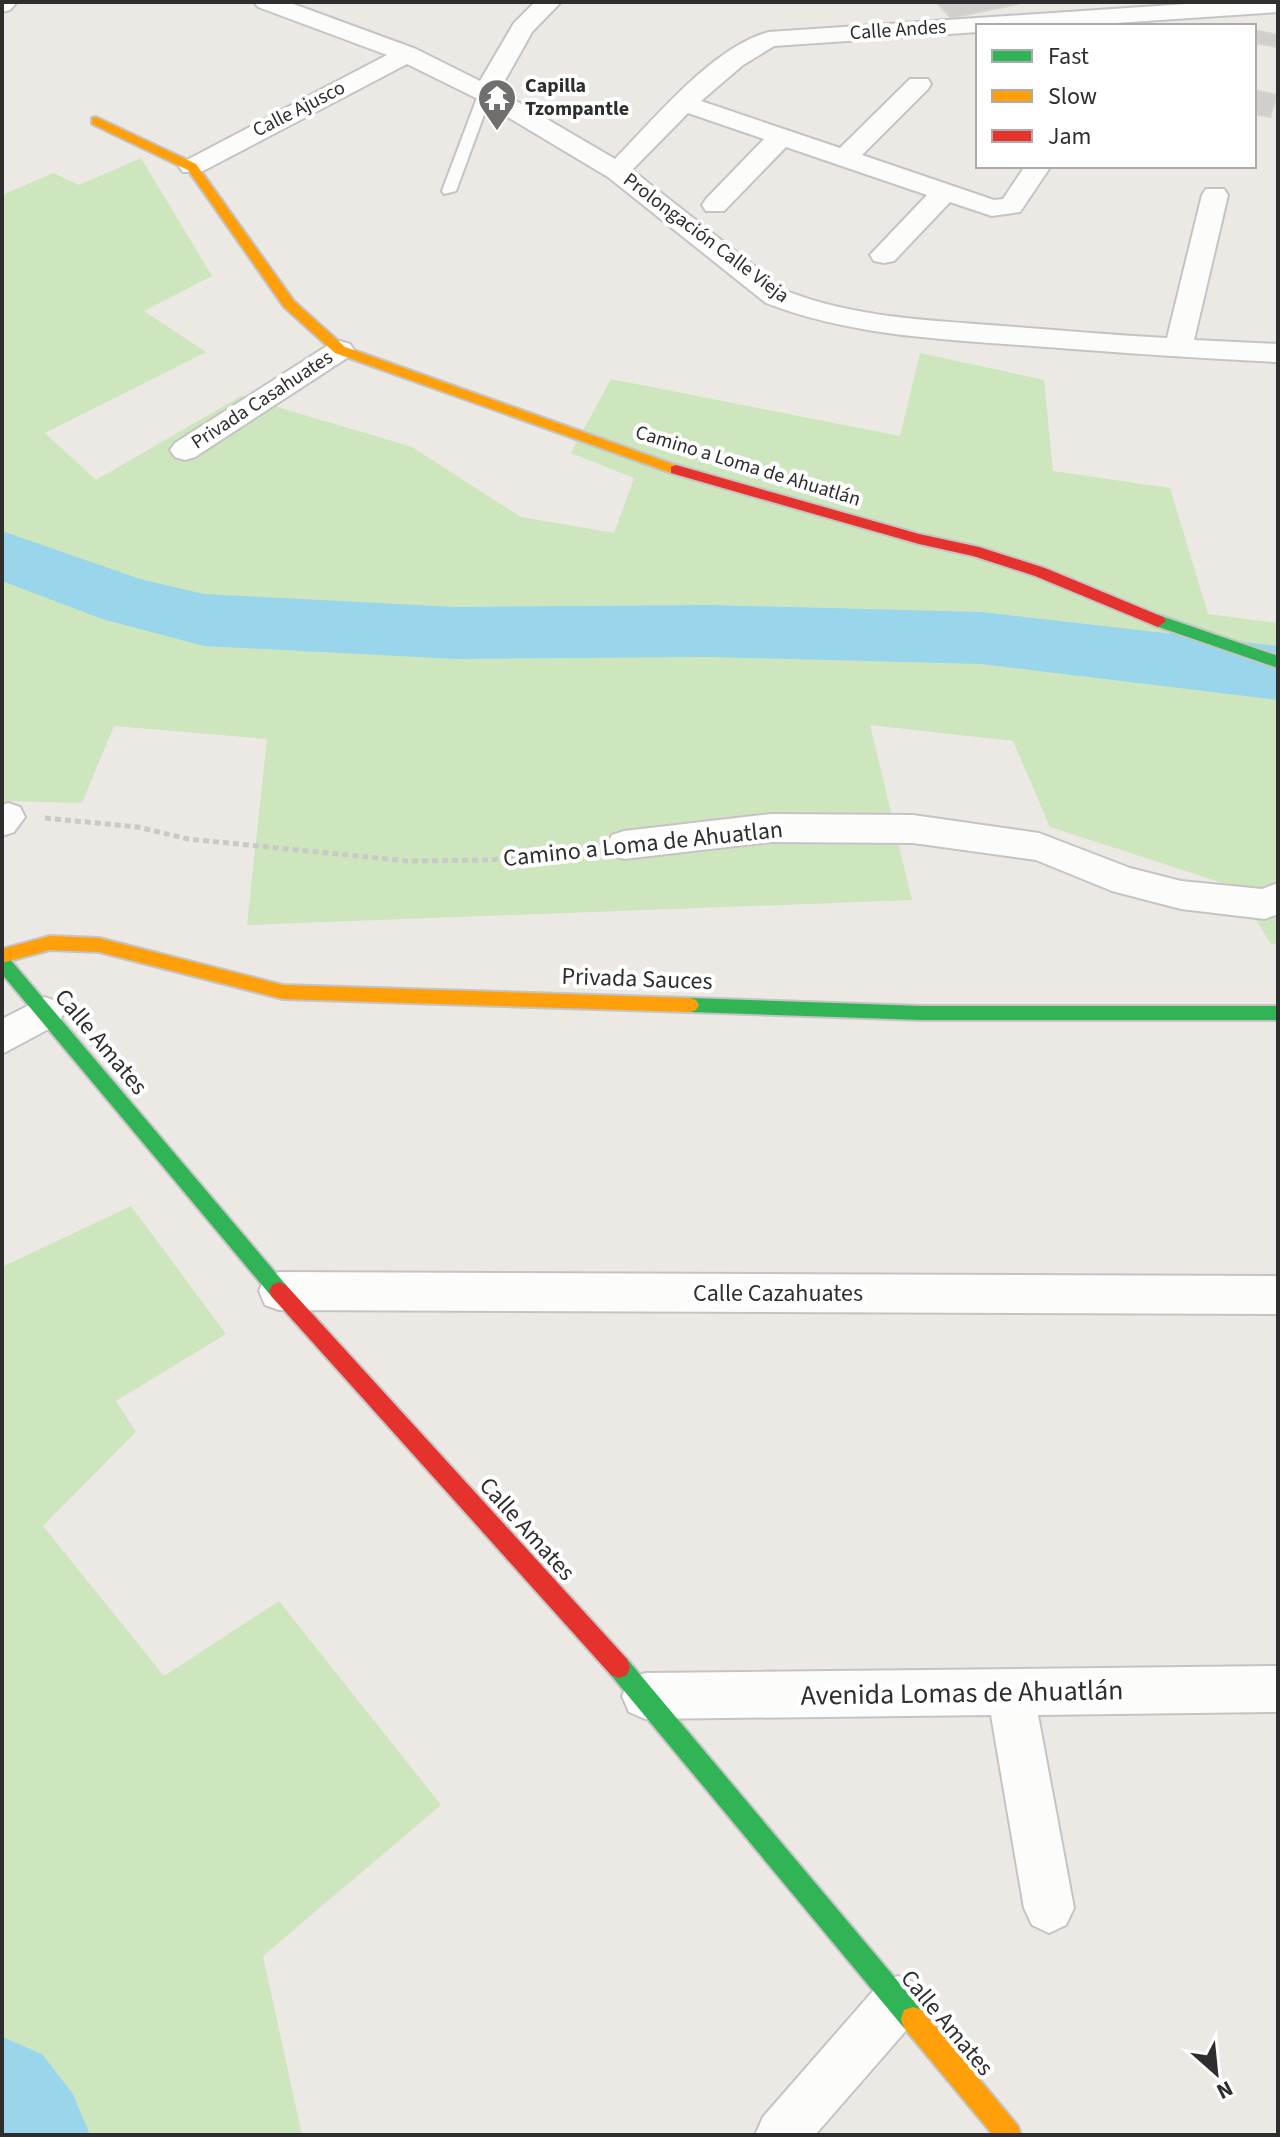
<svg xmlns="http://www.w3.org/2000/svg" width="1280" height="2137" viewBox="0 0 1280 2137" font-family="'Source Sans 3',sans-serif">
<style>
.green{fill:#cee6be}
.lines{fill:none;stroke-linecap:round;stroke-linejoin:round}
.river{fill:#99d6ec;fill-rule:evenodd}
.building{fill:#d1cecb;stroke:#d7d4d0;stroke-width:2}
.lane-casing{stroke:#c5c4c5;stroke-width:4}
.street-casing{stroke:#c5c4c5;stroke-width:4}
.fast-casing{stroke:#c5c4c5;stroke-width:4}
.slow-casing{stroke:#c5c4c5;stroke-width:4}
.jam-casing{stroke:#c5c4c5;stroke-width:4}
.path{stroke:#c9c9c8;stroke-width:5;stroke-dasharray:6 4;stroke-linecap:butt}
.lane{fill:#fcfcfb;fill-rule:evenodd}
.street{fill:#fcfcfb;fill-rule:evenodd}
.fast{fill:#30b455;fill-rule:evenodd}
.slow{fill:#ff9f0a;fill-rule:evenodd}
.jam{fill:#e5322d;fill-rule:evenodd}
.labels{text-anchor:middle;dominant-baseline:central;stroke-width:8;stroke-linejoin:round;paint-order:stroke}
.far-street-label{font-size:20px;fill:#2e2e2e;stroke:#fff}
.far-poi-label{font-size:20px;font-weight:bold;fill:#2e2e2e;stroke:#fff;text-anchor:start}
.street-label{font-size:24px;fill:#2e2e2e;stroke:#fff}
.near-street-label{font-size:28px;fill:#2e2e2e;stroke:#fff}
</style>
<rect width="100%" height="100%" fill="#ece8e4"/>
<path class="green" d="M141,158L212,276L144,311L206,352L45,433L96,480L241,396L412,447L521,517L614,533L634,478L571,453L611,379L900,436L920,353L1044,380L1053,471L1170,488L1208,614L1278,623V943L1271,944L1235,887L1050,827L1013,741L870,725L912,900L247,925L267,739L114,726L82,803L2,801V195L53,173L79,185Z
M131,1206L226,1334L116,1401L136,1432L43,1526L164,1676L279,1601L441,1805L263,1956L302,2135H2V1267Z"/>
<g class="lines">
<path class="river" d="M2,531L140,579L204,594L456,607L710,605L981,612L1278,646V700L981,664L710,657L456,659L204,646L102,619L2,581Z
M2,2037L42,2054L73,2094L90,2135H2Z"/>
</g>
<path class="building" d="M936,2H1016L1018,4L951,18Z
M1254,30L1278,35V47L1254,43Z
M1254,90L1277,95L1270,117L1254,114Z"/>
<g class="lines">
<defs>
<path id="lane" d="M480,90L492,93L456,191L444,194L442,191Z"/>
<path id="street" d="M2,2H17L10,10L2,12Z
M254,2H288L416,49L480,81L514,23L535,2H561L532,32L499,91L615,159C654,119 714,46 769,32L1216,2H1278V12L1071,26H978V32L774,46L743,65L701,101L840,148L910,79H928L931,84L928,89L862,155L994,200L1003,199L1025,166H1051L1020,212L992,216L950,202L894,261L884,263L874,261L870,255L927,195L786,147L724,211H706L702,205L706,199L764,139L688,113L632,170L786,291C856,318 928,320 1002,326C1057,330 1112,335 1167,338L1202,195L1206,189H1224L1228,195L1194,340L1278,344V362C1187,358 1096,351 1005,344C923,338 844,333 766,303L608,177L476,98L407,64L201,172H183L179,167L183,162L387,55L258,7Z
M340,341L350,344L354,350L350,356L195,457L185,460L175,457L170,450L175,443L330,344Z
M8,803L20,807L25,817L14,832L2,836V805Z
M771,814L913,815L1039,833L1130,868L1181,881L1262,889L1278,883V914L1265,919L1181,909L1112,891L1036,860L913,843L771,842L624,859L612,855L607,845L612,835L624,831Z
M45,997L58,1002L64,1013L58,1024L2,1054V1019Z
M279,1272L1278,1276V1314L279,1310L265,1305L259,1291L265,1277Z
M1278,1666V1712L1038,1715L1074,1908L1066,1925L1049,1933L1032,1925L1024,1908L991,1715L645,1719L629,1712L622,1696L629,1680L645,1673Z
M898,1976L916,1983L923,2001L916,2019L815,2135H755L763,2117L880,1983Z"/>
<path id="fast" d="M1158,615L1278,656V668L1153,625V617Z
M2,955L8,957L286,1285L289,1291L286,1297L279,1300L272,1297L2,974Z
M690,998L922,1006H1278V1020H922L690,1012L684,1010L681,1005L684,1000Z
M619,1656L627,1659L922,2010L925,2019L922,2028L913,2031L904,2028L611,1675L608,1667L611,1659Z"/>
<path id="slow" d="M96,117L196,164L294,301L345,347L681,467L683,470L681,473H671L335,353L284,307L188,170L92,124V118Z
M50,936L99,938L283,985L690,998L696,1000L699,1005L696,1010L690,1012L283,999L99,952L50,950L2,963V949Z
M913,2007L922,2010L1018,2126L1021,2135H993L904,2028L901,2019L904,2010Z"/>
<path id="jam" d="M676,465L919,534L979,547L1045,568L1163,617L1166,621L1158,627L1035,576L973,556L919,544L671,473V467Z
M279,1282L286,1285L627,1659L630,1667L627,1675L619,1678L611,1675L272,1297L269,1291L272,1285Z"/>
</defs>
<use href="#lane" class="lane-casing"/>
<use href="#street" class="street-casing"/>
<use href="#fast" class="fast-casing"/>
<use href="#slow" class="slow-casing"/>
<use href="#jam" class="jam-casing"/>
<path class="path" d="M45,818L138,827L188,839L407,861L490,860L587,849"/>
<use href="#lane" class="lane"/>
<use href="#street" class="street"/>
<use href="#fast" class="fast"/>
<use href="#slow" class="slow"/>
<use href="#jam" class="jam"/>
</g>
<defs>
<symbol id="temple-pin" viewBox="-11 -11 22 30"><path d="M0 17L-7.5 6A9.5 9.5 0 1 1 7.5 6Z" fill="#706f6e" stroke="#fff"/><path d="M0-6L5-2H3V0L6.5 2.5H4V6H1.5V3h-3V6H-4V2.5H-6.5L-3 0V-2H-5Z" fill="#fff"/></symbol>
</defs>
<g fill-rule="evenodd">
<use href="#temple-pin" x="475" y="76" width="44" height="60"/>
</g>
<g class="labels">
<g class="far-street-label">
<text transform="translate(898 30) rotate(-4)">Calle Andes</text>
<text transform="translate(299 109) rotate(-27)">Calle Ajusco</text>
<text transform="translate(706 238) rotate(37)">Prolongación Calle Vieja</text>
<text transform="translate(262 400) rotate(-33)">Privada Casahuates</text>
<text transform="translate(748 466) rotate(17)">Camino a Loma de Ahuatlán</text>
</g>
<g class="far-poi-label">
<text x="525" y="86">Capilla<tspan x="525" dy="23">Tzompantle</tspan></text>
</g>
<g class="street-label">
<text transform="translate(643 844) rotate(-6)">Camino a Loma de Ahuatlan</text>
<text transform="translate(637 979) rotate(2)">Privada Sauces</text>
<text transform="translate(101 1042) rotate(50)">Calle Amates</text>
<text x="778" y="1293">Calle Cazahuates</text>
<text transform="translate(527 1529) rotate(48)">Calle Amates</text>
<text transform="translate(947 2023) rotate(50)">Calle Amates</text>
</g>
<g class="near-street-label">
<text transform="translate(962 1693) rotate(-1)">Avenida Lomas de Ahuatlán</text>
</g>
</g>
<rect width="1280" height="2137" fill="none" stroke="#2e2e2e" stroke-width="8"/>
<rect x="976" y="24" width="280" height="144" fill="#ffffff" stroke="#ababab" stroke-width="2"/>
<rect x="992" y="50" width="40" height="12" fill="#30b455" stroke="#ababab" stroke-width="2"/>
<text x="1048" y="64" font-size="24" fill="#2e2e2e">Fast</text>
<rect x="992" y="90" width="40" height="12" fill="#ff9f0a" stroke="#ababab" stroke-width="2"/>
<text x="1048" y="104" font-size="24" fill="#2e2e2e">Slow</text>
<rect x="992" y="130" width="40" height="12" fill="#e5322d" stroke="#ababab" stroke-width="2"/>
<text x="1048" y="144" font-size="24" fill="#2e2e2e">Jam</text>
<g transform="translate(1216 2073) rotate(153)" stroke="#ffffff" stroke-width="6" paint-order="stroke">
<path d="M0-6L14 30L0 20L-14 30Z" fill="#2e2e2e"/>
<text y="-12" font-size="22" font-weight="bold" text-anchor="middle" fill="#2e2e2e">N</text>
</g>
</svg>
